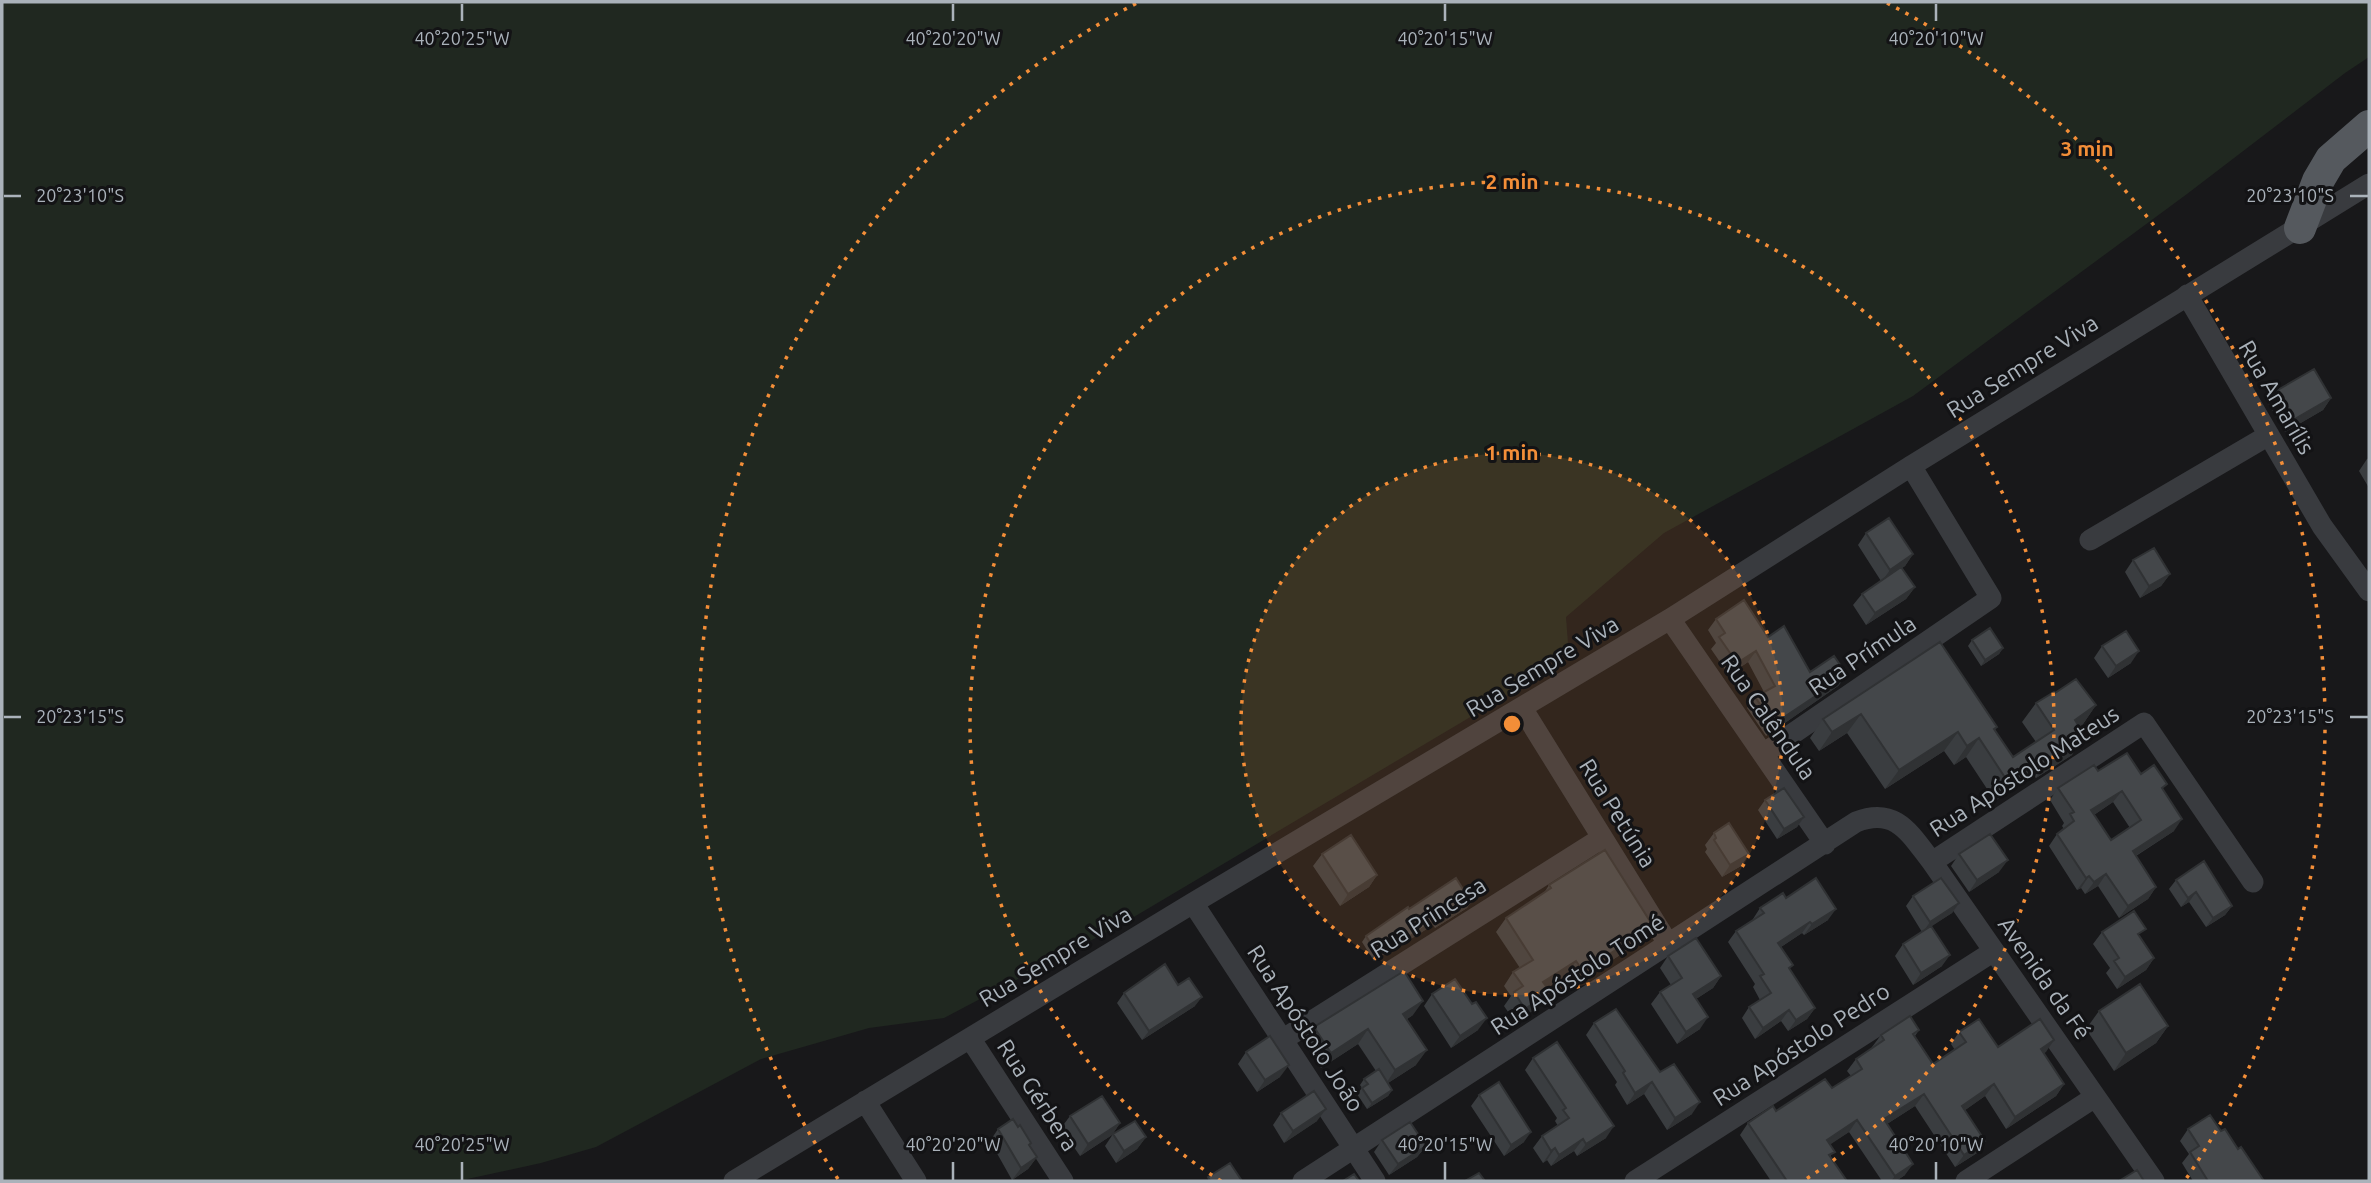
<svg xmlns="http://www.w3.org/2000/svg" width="2371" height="1183" viewBox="0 0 2371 1183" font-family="Ubuntu,sans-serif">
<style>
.green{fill:#202820}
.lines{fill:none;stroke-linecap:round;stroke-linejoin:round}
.minor{stroke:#393b3f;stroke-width:21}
.primary{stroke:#55595e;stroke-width:32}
.wall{fill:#3a3d40;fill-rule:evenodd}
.shaded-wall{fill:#303234}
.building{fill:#44474a;stroke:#303234;stroke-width:2;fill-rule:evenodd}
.ticks{fill:none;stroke:#aab2ba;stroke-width:2.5}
.ring{fill:none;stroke:#f38e38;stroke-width:3.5;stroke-dasharray:3.5 7}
.labels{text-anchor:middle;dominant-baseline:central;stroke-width:6;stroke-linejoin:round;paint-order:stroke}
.street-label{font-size:23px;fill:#aab2ba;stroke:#131315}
.ticks-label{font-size:18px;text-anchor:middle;fill:#aab2ba;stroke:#131315;stroke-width:6;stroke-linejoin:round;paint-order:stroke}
.centre{fill:#f38e38;stroke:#131315;stroke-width:3.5}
.ring-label{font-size:21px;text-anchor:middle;font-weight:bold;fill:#f38e38;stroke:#131315;stroke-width:6;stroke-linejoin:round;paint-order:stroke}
</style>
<rect width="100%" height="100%" fill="#18181a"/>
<path class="green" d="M2,2H2369V57L2345,73L2187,194L1913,396L1664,533L1566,617L1568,643L1526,684L1122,924L944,1018L869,1028L761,1059L596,1147L541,1163L458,1181H2Z"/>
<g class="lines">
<path class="minor" d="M2187,295L2322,526L2369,591
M2090,540L2269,435
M1670,619L1825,844
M1522,708L1669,945
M1763,754L1991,598L1911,466
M1932,862L2144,723L2253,882
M1193,903L1375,1181
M970,1038L1063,1181
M1282,1040L1602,838
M865,1101L916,1181
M734,1181L1193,903L1670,619L1911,466L2369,184
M1303,1181L1856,822C1896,806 1910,834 1932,862L2154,1181
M1635,1181L1994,951
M1966,1181L2095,1097"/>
<path class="primary" d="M2300,228L2318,181L2331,159L2369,126"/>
</g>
<path class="wall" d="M2276,391L2331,398L2323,410L2285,432L2268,403Z
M2369,458V488L2359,471L2367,459Z
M1866,533L1913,554L1905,566L1902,568L1915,587L1906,599L1866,625L1853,605L1862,594L1881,581L1858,545Z
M2133,560L2170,574L2161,586L2140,598L2125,572Z
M1716,619L1768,637L1810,672L1847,675L1838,686L1766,736L1747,708L1755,697L1764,692L1748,662L1729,675L1711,649L1716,643L1708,630Z
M1972,640L2003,648L1999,654L1981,666L1968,646Z
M1940,642L1997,727L1995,730L2013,757L2036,742L2022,722L2036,703L2055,693L2096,705L2083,724L2079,727L2072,755L2036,778L2033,775L1995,801L1966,757L1954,765L1944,751L1885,789L1847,733L1819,751L1810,738L1823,719Z
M2102,646L2131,663L2108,678L2094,658Z
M2098,771L2141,774L2163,790L2174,831L2136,856L2156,887L2148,899L2119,918L2098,886L2085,894L2081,888L2077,890L2049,846L2057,834L2064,829L2062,826L2064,823L2050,800L2058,788ZM2113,802L2130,828L2111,840L2094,815Z
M1765,800L1804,817L1797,827L1777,839L1758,810Z
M1714,833L1749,854L1741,866L1722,877L1705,852L1707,849L1705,845Z
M1322,854L1377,875L1369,887L1340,906L1313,866Z
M1959,854L1999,872L1969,892L1951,866Z
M2176,880L2232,906L2225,915L2206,927L2189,902L2181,907L2169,889Z
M1549,885L1643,940L1574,985L1567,975L1547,988L1540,1006L1515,1022L1504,1006L1511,996L1504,986L1513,972L1520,968L1496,932L1506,918L1544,893Z
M1913,896L1959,903L1952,913L1931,926L1942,966L1913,985L1895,956L1903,944L1922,932L1906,906Z
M1786,898L1828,920L1804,935L1802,933L1781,947L1790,969L1815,1008L1807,1019L1788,1031L1781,1021L1755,1039L1742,1018L1749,1007L1760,1000L1753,987L1755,984L1728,942L1736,931L1753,920V919L1760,908Z
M1471,902L1467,908L1435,928L1433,925L1406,942L1405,941L1374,961L1362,942L1366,936Z
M2102,932L2154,958L2146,970L2117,989L2106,973L2110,968L2093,944Z
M1668,956L1721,976L1713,988L1696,999L1700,1029L1677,1044L1651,1004L1660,992L1671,985L1660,968Z
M1124,993L1195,1006L1142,1040L1117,1003Z
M1432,994L1478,1030L1451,1048L1424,1006Z
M2099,1011L2168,1026L2156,1043L2114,1071L2086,1029Z
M1413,1015L1407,1019L1416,1065L1388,1083L1392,1090L1388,1096L1367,1109L1357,1094L1362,1088L1360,1085L1364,1079L1376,1071L1358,1044L1321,1068L1304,1042L1314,1027Z
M1594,1023L1660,1072L1692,1114L1667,1130L1644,1094L1627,1105L1615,1085L1617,1082L1586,1035Z
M1919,1030L1915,1036L1933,1064L1955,1050L1951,1044L1959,1032L1998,1047L2054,1040L2044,1053L2064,1084L2056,1096L2006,1129L1985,1096L1965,1110L1985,1141L1977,1153L1955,1167L1915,1106L1887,1124L1905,1175L1896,1181H1882L1849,1132L1830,1144L1831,1157L1847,1181H1771L1740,1135L1748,1123L1832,1088L1851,1076L1847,1071L1856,1059L1873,1048L1872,1047L1881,1035Z
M1246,1052L1280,1077L1257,1092L1238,1064Z
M1533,1058L1606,1138L1577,1156L1574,1151L1551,1166L1547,1160L1543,1163L1533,1148L1542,1136L1558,1126L1555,1121L1557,1118L1525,1070Z
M1479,1095L1524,1142L1504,1156L1471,1106Z
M1281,1113L1317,1121L1284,1143L1273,1125Z
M1070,1116L1120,1123L1112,1135L1080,1156L1061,1128Z
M998,1129L1029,1146L1037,1157L1028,1169L1012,1180L990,1141Z
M2188,1129L2221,1131L2238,1149L2264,1181H2193L2182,1163L2189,1154L2180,1141Z
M1113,1134L1146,1137L1137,1149L1116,1163L1105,1146Z
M1382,1140L1426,1146L1417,1157L1389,1175L1374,1152Z"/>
<path class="shaded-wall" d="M2331,398L2323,410L2285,432L2293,420Z
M1913,554L1905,566L1882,581L1890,570Z
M2170,574L2161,586L2140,598L2149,586Z
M1915,587L1906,599L1866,625L1875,613Z
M2003,648L1999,654L1981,666L1985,660Z
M1756,651L1748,662L1729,675L1737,663Z
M2139,651L2131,663L2108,678L2116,666Z
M1847,675L1838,686L1766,736L1774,724Z
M2096,705L2083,724L2061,739L2075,720Z
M1861,714L1847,733L1819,751L1832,732Z
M1958,732L1944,751L1885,789L1899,770Z
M2085,736L2072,755L2036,778L2049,759Z
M1979,738L1966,757L1954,765L1967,746Z
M2047,756L2033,775L1995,801L2008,782Z
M2122,791L2113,802L2083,822L2091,810Z
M1804,817L1797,827L1777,839L1784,829Z
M2182,819L2174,831L2124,863L2133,851Z
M1749,854L1741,866L1722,877L1730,865Z
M2008,860L1999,872L1969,892L1977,880Z
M2106,874L2098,886L2085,894L2094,882Z
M1377,875L1369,887L1340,906L1348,894Z
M2089,876L2081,888L2077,890L2086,878Z
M2156,887L2148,899L2119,918L2128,906Z
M2196,892L2189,902L2181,907L2188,898Z
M1471,902L1467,908L1435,928L1440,922Z
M1959,903L1952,913L1923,932L1930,922Z
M2232,906L2225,915L2206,927L2213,918Z
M1836,909L1828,920L1804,935L1812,924Z
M1438,919L1433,925L1406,942L1410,936Z
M1810,922L1802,933L1770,954L1778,943Z
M1653,926L1643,940L1574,985L1583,971Z
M1409,935L1405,941L1374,961L1378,955Z
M1950,955L1942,966L1913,985L1921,973Z
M2154,958L2146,970L2117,989L2125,977Z
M1576,961L1567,975L1534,996L1543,982Z
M1721,976L1713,988L1685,1006L1693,994Z
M1550,992L1540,1006L1515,1022L1525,1009Z
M1202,997L1195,1006L1142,1040L1149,1031Z
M1423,1001L1413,1015L1393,1028L1403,1014Z
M1815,1008L1807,1019L1788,1031L1796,1020Z
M1789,1010L1781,1021L1755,1039L1763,1028Z
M1708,1017L1700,1029L1677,1044L1686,1032Z
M1487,1018L1478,1030L1451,1048L1460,1036Z
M2168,1026L2156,1043L2114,1071L2126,1053Z
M1368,1029L1358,1044L1321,1068L1331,1053Z
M2054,1040L2046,1052L2033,1061L2041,1049Z
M1427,1050L1416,1065L1385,1085L1395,1070Z
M1289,1065L1280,1077L1257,1092L1265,1080Z
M1652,1082L1644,1094L1627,1105L1635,1093Z
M1994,1084L1985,1096L1954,1118L1962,1106Z
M2064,1084L2056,1096L2006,1129L2015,1117Z
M1392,1090L1388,1096L1367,1109L1372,1103Z
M1924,1094L1915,1106L1876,1131L1884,1119Z
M1700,1102L1692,1114L1667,1130L1675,1118Z
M1326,1109L1317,1121L1284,1143L1293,1131Z
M1857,1120L1849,1132L1819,1152L1827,1140Z
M1120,1123L1112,1135L1080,1156L1088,1144Z
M1614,1126L1606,1138L1577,1156L1586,1144Z
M1531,1132L1524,1142L1504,1156L1511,1145Z
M1146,1137L1137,1149L1116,1163L1124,1151Z
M1583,1139L1574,1151L1551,1166L1559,1155Z
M1985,1141L1977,1153L1955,1167L1964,1155Z
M1426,1146L1417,1157L1389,1175L1398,1164Z
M1555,1148L1547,1160L1543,1163L1551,1151Z
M1037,1157L1028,1169L1012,1180L1021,1168Z
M1913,1164L1905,1175L1896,1181H1891L1895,1176Z"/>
<path class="building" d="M2314,369L2331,398L2293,420L2276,391Z
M1889,518L1913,554L1890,570L1866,533Z
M2154,548L2170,574L2149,586L2133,560Z
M1901,567L1915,587L1875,613L1862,594Z
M1744,600L1768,637L1784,626L1810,672L1834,656L1847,675L1774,724L1755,697L1775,686L1756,651L1737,663L1719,637L1725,633L1716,619Z
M1990,628L2003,648L1985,660L1972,640Z
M2126,631L2139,651L2116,666L2102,646Z
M1940,642L1997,727L1994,729L2013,757L2054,730L2036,703L2054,692L2055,693L2076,679L2096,705L2075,720L2085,736L2049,759L2047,756L2008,782L1979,738L1967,746L1958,732L1899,770L1861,714L1832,732L1823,719Z
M2127,753L2141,774L2154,765L2167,784L2162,788L2182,819L2133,851L2156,887L2128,906L2106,874L2094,882L2089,876L2086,878L2057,834L2074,821L2070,814L2074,812L2058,788L2094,765L2098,771ZM2122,791L2141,820L2111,840L2091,810Z
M1784,788L1804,817L1784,829L1765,800Z
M1729,823L1749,854L1730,865L1714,840L1716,838L1714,833Z
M1990,834L2008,860L1977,880L1959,854Z
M1351,835L1377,875L1348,894L1322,854Z
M1605,850L1653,926L1583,971L1576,961L1543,982L1550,992L1525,1009L1514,992L1523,986L1513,972L1533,960L1506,918L1551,888L1549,885Z
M2204,861L2232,906L2213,918L2196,892L2188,898L2176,880Z
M1456,878L1471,902L1440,922L1438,919L1410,936L1409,935L1378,955L1366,936L1408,907L1409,909Z
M1816,878L1836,909L1812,924L1810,922L1778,943L1793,965L1789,968L1815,1008L1796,1020L1789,1010L1763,1028L1749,1007L1771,993L1760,976L1764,974L1736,931L1764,913L1760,908L1783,893L1786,898Z
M1941,878L1959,903L1930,922L1913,896Z
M2134,911L2146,929L2138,934L2154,958L2125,977L2114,961L2119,958L2102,932Z
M1931,926L1950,955L1921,973L1903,944Z
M1696,938L1721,976L1693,994L1708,1017L1686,1032L1660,992L1682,978L1668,956Z
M1165,964L1178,985L1189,978L1202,997L1149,1031L1124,993Z
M1404,971L1423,1001L1403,1014L1427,1050L1395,1070L1368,1029L1331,1053L1314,1027Z
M1455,979L1472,1004L1476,1002L1487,1018L1460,1036L1432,994Z
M2140,984L2168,1026L2126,1053L2099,1011Z
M1616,1009L1660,1072L1674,1064L1700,1102L1675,1118L1652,1082L1635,1093L1623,1073L1625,1071L1594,1023Z
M1910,1016L1919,1030L1913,1034L1933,1064L1966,1042L1959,1032L1979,1019L1998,1047L2040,1019L2054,1040L2041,1049L2064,1084L2015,1117L1994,1084L1962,1106L1985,1141L1964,1155L1924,1094L1884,1119L1913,1164L1895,1176L1857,1120L1827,1140L1835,1152L1829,1155L1847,1181H1787L1748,1123L1773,1106L1776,1111L1825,1079L1832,1088L1862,1069L1856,1059L1884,1040L1881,1035Z
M1270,1036L1289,1065L1265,1080L1246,1052Z
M1557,1042L1614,1126L1586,1144L1583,1139L1559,1155L1555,1148L1551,1151L1542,1136L1569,1118L1563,1110L1566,1108L1533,1058Z
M1379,1069L1392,1090L1372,1103L1362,1088L1368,1084L1364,1079Z
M1499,1082L1531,1132L1511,1145L1479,1095Z
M1314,1091L1326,1109L1293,1131L1281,1113Z
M1102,1096L1120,1123L1088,1144L1070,1116Z
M2210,1115L2221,1131L2225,1129L2238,1149L2241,1147L2264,1181H2208L2190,1152L2199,1146L2188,1129Z
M1013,1119L1018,1127L1020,1125L1031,1143L1029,1145L1037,1157L1021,1168L998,1129Z
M1135,1121L1146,1137L1124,1151L1113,1134Z
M1410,1122L1426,1146L1398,1164L1382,1140Z
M1230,1163L1242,1181H1210L1208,1177Z
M2137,1170L2144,1181H2119Z
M1479,1173L1485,1181H1465Z
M1354,1174L1359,1181H1343Z"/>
<path class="ticks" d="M462,4V21M953,4V21M1445,4V21M1936,4V21M4,196H21M2350,196H2368M4,717H21M2350,717H2368M462,1162V1180M953,1162V1180M1445,1162V1180M1936,1162V1180"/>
<circle cx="1512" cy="724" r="271" fill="#f38e38" fill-opacity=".12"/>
<g class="ring">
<circle cx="1512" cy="724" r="271"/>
<path d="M1221 1181A542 542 0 1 1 1803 1181"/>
<path d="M838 1179A813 813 0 0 1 1137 3M1887 3A813 813 0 0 1 2186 1179"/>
</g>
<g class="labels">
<g class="street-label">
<text transform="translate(2022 366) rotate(-32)">Rua Sempre Viva</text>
<text transform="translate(2277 397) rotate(60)">Rua Amarílis</text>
<text transform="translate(1862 655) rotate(-34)">Rua Prímula</text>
<text transform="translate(1542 666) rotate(-31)">Rua Sempre Viva</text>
<text transform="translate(1769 717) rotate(55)">Rua Calêndula</text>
<text transform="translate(2024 771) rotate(-33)">Rua Apóstolo Mateus</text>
<text transform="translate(1618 813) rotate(58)">Rua Petúnia</text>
<text transform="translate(1428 917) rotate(-32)">Rua Princesa</text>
<text transform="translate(1055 956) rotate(-31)">Rua Sempre Viva</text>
<text transform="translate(1577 974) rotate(-33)">Rua Apóstolo Tomé</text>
<text transform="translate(2045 978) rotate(55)">Avenida da Fé</text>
<text transform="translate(1306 1028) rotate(57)">Rua Apóstolo João</text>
<text transform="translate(1801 1044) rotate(-33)">Rua Apóstolo Pedro</text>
<text transform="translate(1038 1095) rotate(57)">Rua Gérbera</text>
</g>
</g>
<g class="ticks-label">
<text x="462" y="45">40°20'25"W</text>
<text x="953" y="45">40°20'20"W</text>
<text x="1445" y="45">40°20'15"W</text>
<text x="1936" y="45">40°20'10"W</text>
<text x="80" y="202">20°23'10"S</text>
<text x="2290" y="202">20°23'10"S</text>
<text x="80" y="723">20°23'15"S</text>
<text x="2290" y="723">20°23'15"S</text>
<text x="462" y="1151">40°20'25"W</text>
<text x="953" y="1151">40°20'20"W</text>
<text x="1445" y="1151">40°20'15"W</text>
<text x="1936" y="1151">40°20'10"W</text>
</g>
<circle cx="1512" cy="724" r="10" class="centre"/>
<g class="ring-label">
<text x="2087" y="156">3 min</text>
<text x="1512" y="189">2 min</text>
<text x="1512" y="460">1 min</text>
</g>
<rect width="2371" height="1183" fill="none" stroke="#aab2ba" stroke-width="7"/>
</svg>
